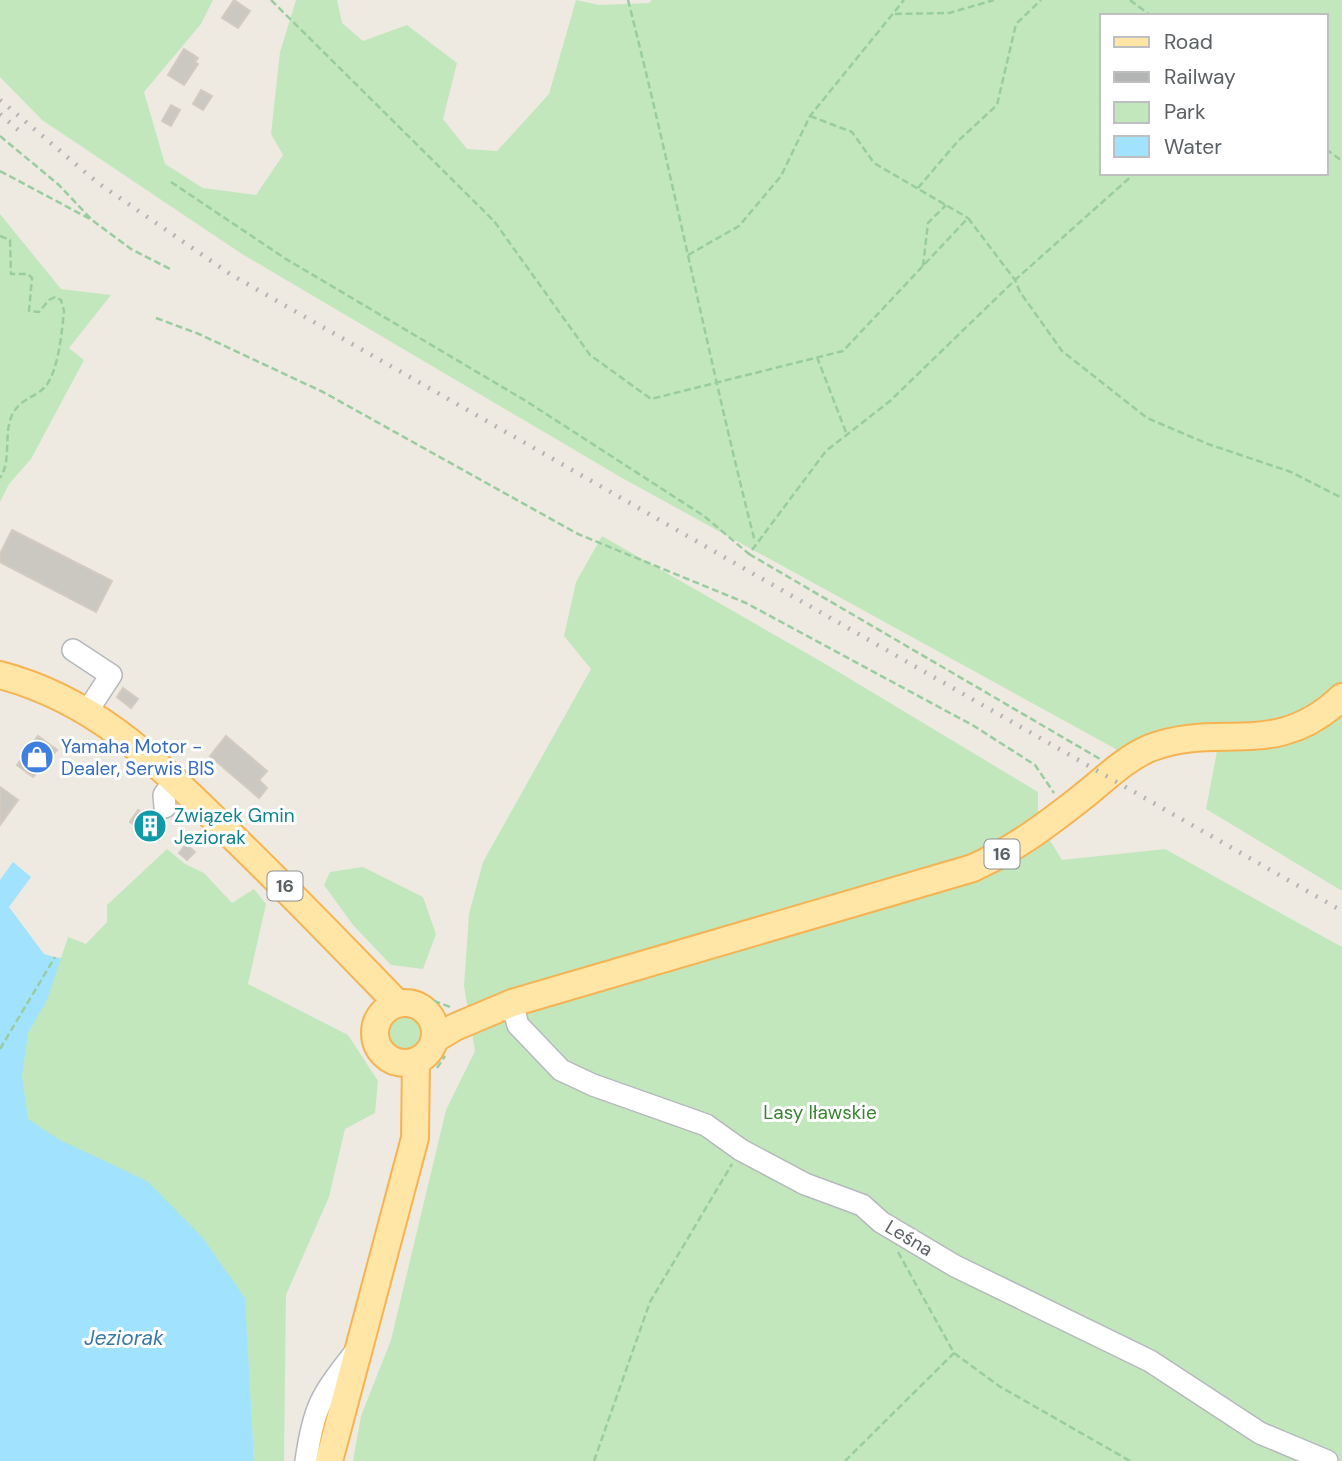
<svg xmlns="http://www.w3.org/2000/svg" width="1342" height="1461" viewBox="0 0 1342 1461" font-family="'DM Sans',sans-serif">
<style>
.green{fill:#c3e7bd;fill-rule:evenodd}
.water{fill:#a1e2ff}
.building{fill:#cbc7c1;stroke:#d3cac0;stroke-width:2}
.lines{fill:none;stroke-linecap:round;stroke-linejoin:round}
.minor-casing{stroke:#b5b9bd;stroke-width:24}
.major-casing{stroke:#f6b352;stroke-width:30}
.path{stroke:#99cda0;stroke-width:2.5;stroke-dasharray:7 3.5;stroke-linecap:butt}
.minor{stroke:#fff;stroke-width:21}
.major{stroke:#ffe5a6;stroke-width:26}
.rail{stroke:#b3b4b4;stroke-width:4.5;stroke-dasharray:2 9;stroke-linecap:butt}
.labels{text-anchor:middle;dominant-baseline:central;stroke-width:6;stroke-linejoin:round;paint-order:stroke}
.shield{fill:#fff;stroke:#8c9092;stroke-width:2}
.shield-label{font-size:18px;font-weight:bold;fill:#5a6063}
.shop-label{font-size:19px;fill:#366cbe;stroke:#fff;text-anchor:start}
.culture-label{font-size:19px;fill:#0d838f;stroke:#fff;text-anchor:start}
.park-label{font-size:19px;fill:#388431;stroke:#fff}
.street-label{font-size:19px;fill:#5a6063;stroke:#fff}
.water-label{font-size:21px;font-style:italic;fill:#3679a3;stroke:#fff}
</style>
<rect width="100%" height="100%" fill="#eeeae2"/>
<path class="green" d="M0,0H213L201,24L144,92L165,164L203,188L256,195L283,155L271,134L280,52L296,0H337L342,23L363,41L407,25L457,63L443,119L467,149L497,151L549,94L576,0L599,5L649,3L652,0H1342V891L1206,809L1221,730L1123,753L622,478L242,254L42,120L0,77ZM1102,16H1326V173H1102Z
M0,214L61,289L111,295L69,348L84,360L31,459L9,484L0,502Z
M602,536L822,662L1038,792V821L1062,860L1165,849L1342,947V1461H353L361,1416L391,1340L446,1110L475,1051L464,986L469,914L483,862L591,669L564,636L576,582Z
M167,849L185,864L204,873L232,903L254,889L266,904L248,984L348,1035L378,1081L375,1113L345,1129L329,1197L286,1295L284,1461H254L246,1327L0,1109L55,957L61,958L68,937L86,944L107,922V905Z
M363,867L423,897L436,934L423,969L391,965L353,925L324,885L330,872Z
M384 1034a20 20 0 1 1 40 0a20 20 0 1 1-40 0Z"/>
<path class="water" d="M13,862L31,877L9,907L44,954L61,959L46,1002L28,1033L22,1076L28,1119L58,1139L147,1181L202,1237L245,1298L254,1461H0V880Z"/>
<path class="building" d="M234,0L250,11L238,28L222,18Z
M184,49L198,58L195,62L198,64L184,85L168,75Z
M201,90L212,96L203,110L193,104Z
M171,105L180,110L171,126L162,121Z
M12,530L112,581L96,612L0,562V554Z
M123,688L138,699L131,708L117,697Z
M38,736L57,750L33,777L17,765Z
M226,736L267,771L259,780L267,788L259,798L210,756Z
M0,787L18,800L0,825Z
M138,810L166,828L159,840L130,822Z
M186,844L195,852L187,860L179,853Z"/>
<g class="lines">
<defs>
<path id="minor" d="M73,650L111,675L88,710
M165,807L164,795L174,781
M512,1003L518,1025L561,1070L593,1085L706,1125L741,1150L805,1184L862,1205L881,1222L955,1266L1150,1361L1260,1433L1327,1461
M306,1461C314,1404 322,1395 356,1351"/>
<path id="major" d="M0,675C98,701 158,764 229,833C287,889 342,946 397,1003
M375 1033a30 30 0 1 1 60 0a30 30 0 1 1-60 0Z
M435,1039L455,1027L512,1003L973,868C1016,848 1044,827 1081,798C1103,781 1124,759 1150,748C1220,721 1275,761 1342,697
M329,1461L415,1138L416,1062"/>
</defs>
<use href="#minor" class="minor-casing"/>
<use href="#major" class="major-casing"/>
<path class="path" d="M271,0L494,221L590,355L651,399L843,351L968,218L1015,280L1020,292L1062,351L1147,418L1208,444L1291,472L1342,498
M628,0C674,180 709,362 755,542
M1130,0L1151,16
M895,14L949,13L994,0
M810,116L852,132L874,163L968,218
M0,136L59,185L92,220L131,249L170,269
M1326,149L1342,161
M0,171L90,219
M171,182L286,259L526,401L704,516L749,554L826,451L890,401L1015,280L1135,173
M918,188L958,141L997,105L1016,24L1041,0
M0,236L10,240L11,274H28L32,278L29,311L39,312L49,300L55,297L61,300L64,311C62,332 58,374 44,388C32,399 20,399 12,415C3,436 12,460 0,478
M688,255L739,226L781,176L810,116L904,0
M923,266L928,223L946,205
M156,318L199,334L323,392L578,534L746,603L974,726L1035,765L1054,793
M817,357L847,435
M749,554L1100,759
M414,993L450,1007
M0,1049L55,957
M437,1068L445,1056
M898,1252L954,1353L999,1386L1130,1461
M594,1461L650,1302L732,1164
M845,1461L954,1353"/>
<use href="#minor" class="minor"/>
<use href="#major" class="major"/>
<path class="rail" d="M0,100L98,183L230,274L1342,911
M0,114L24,135"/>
</g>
<defs>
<symbol id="shop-disc" viewBox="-11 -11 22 22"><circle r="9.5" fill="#3f7fe0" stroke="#fff"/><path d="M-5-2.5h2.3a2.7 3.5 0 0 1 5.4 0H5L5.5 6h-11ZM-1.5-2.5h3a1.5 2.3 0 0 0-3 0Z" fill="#fff"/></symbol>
<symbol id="building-disc" viewBox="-11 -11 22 22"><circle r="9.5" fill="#0f9aa8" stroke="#fff"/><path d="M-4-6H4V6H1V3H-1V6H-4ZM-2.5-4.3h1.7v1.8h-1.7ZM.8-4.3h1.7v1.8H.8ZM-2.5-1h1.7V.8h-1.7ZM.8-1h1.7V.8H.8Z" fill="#fff"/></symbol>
</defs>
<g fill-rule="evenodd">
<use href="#shop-disc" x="18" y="738" width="38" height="38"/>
<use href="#building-disc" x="131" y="807" width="38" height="38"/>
</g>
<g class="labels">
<g class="shield">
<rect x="984.5" y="839.5" width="35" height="29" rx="5"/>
<rect x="267.5" y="871.5" width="35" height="29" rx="5"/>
</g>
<g class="shield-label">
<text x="1002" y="854">16</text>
<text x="285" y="886">16</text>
</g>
<g class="shop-label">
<text x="61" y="746">Yamaha Motor -<tspan x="61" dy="22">Dealer, Serwis BIS</tspan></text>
</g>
<g class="culture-label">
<text x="174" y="815">Związek Gmin<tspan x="174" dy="22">Jeziorak</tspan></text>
</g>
<g class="park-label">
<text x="820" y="1112">Lasy Iławskie</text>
</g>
<g class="street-label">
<text transform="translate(909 1238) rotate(31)">Leśna</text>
</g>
<g class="water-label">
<text x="124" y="1338">Jeziorak</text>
</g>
</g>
<rect x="1100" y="14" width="228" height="161" fill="#ffffff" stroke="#bdbfc1" stroke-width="2"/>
<rect x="1114" y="37" width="35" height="10" fill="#ffe5a6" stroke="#bdbfc1" stroke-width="2"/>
<text x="1164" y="49" font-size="21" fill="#5a6063">Road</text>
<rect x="1114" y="72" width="35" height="10" fill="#b3b4b4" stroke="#bdbfc1" stroke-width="2"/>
<text x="1164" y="84" font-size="21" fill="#5a6063">Railway</text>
<rect x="1114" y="102" width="35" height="21" fill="#c3e7bd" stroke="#bdbfc1" stroke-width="2"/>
<text x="1164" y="119" font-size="21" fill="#5a6063">Park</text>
<rect x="1114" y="136" width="35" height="21" fill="#a1e2ff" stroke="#bdbfc1" stroke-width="2"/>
<text x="1164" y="154" font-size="21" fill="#5a6063">Water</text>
</svg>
